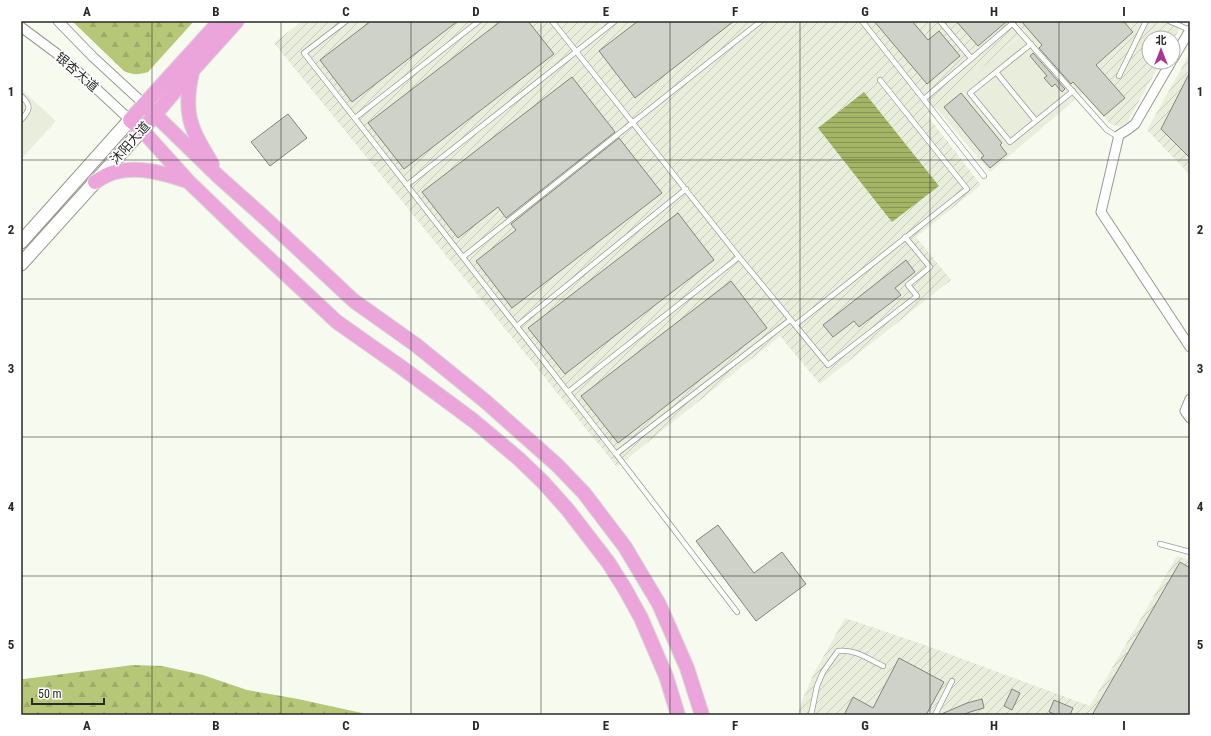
<svg xmlns="http://www.w3.org/2000/svg" width="1211" height="736" viewBox="0 0 1211 736" font-family="'Roboto Condensed','Noto Sans SC',sans-serif">
<style>
.built{fill:#e9eedc}
.industrial{fill:url(#industrial-furrows)}
.forest{fill:url(#forest-firs)}
.water{fill:url(#water-rules)}
.building{fill:#cfd2c8;stroke:#82857c}
.lines{fill:none;stroke-linecap:round;stroke-linejoin:round}
.lane-casing{stroke:#999b92;stroke-width:6}
.street-casing{stroke:#999b92;stroke-width:11}
.secondary-casing{stroke:#999b92;stroke-width:15}
.primary-casing{stroke:#d8d9d8;stroke-width:16}
.lane{stroke:#fff;stroke-width:4.5}
.street{stroke:#fff;stroke-width:9}
.secondary{stroke:#fff;stroke-width:13}
.primary{stroke:#eba5db;stroke-width:14}
.grid{fill:none;stroke:#292a27;stroke-width:1;stroke-opacity:0.55}
.labels{text-anchor:middle;dominant-baseline:central;stroke-width:3.5;stroke-linejoin:round;paint-order:stroke}
.street-label{font-size:13px;fill:#292a27;stroke:#fff}
.neatline{fill:none;stroke:#292a27;stroke-width:1.5}
.grid-label{font-size:13px;text-anchor:middle;font-weight:bold;fill:#292a27}
</style>
<defs>
<pattern id="industrial-furrows" width="10" height="10" patternUnits="userSpaceOnUse"><rect width="10" height="10" fill="#e9eedc"/><path d="M-1 1l2-2M0 10L10 0M9 11l2-2" fill="none" stroke="#c8ccbd"/></pattern>
<pattern id="forest-firs" width="22" height="20" patternUnits="userSpaceOnUse"><rect width="22" height="20" fill="#b6c878"/><path d="M5 1l3.5 6h-7zM16 11l3.5 6h-7z" fill="#9cac68"/></pattern>
<pattern id="water-rules" width="6" height="5" patternUnits="userSpaceOnUse"><rect width="6" height="5" fill="#a4b666"/><path d="M0 2.5h6" fill="none" stroke="#869454"/></pattern>
</defs>
<rect width="100%" height="100%" fill="#f7faef"/>
<path class="built" d="M1028,29L1083,93L990,172L935,107Z
M21,89L56,121L21,159Z"/>
<path class="industrial" d="M302,21H1184L1173,40V38H1149V62H1161L1128,121L1122,126H1118L1110,124L1027,29L927,115L981,185L916,237L951,280L820,384L780,336L617,467L274,43Z
M1190,53V175L1147,130Z
M1177,556L1190,560V715H798L800,706L813,675L845,618L925,645L1090,706Z"/>
<path class="forest" d="M72,21H194L148,72C138,75 133,75 124,71Z
M133,665L162,666L203,675L247,690L298,699L371,715H21V679H24Z"/>
<path class="water" d="M864,92L939,186L892,222L818,128Z"/>
<path class="building" d="M371,21H458L352,102L320,60Z
M501,21H528L554,54L404,169L368,123Z
M638,21H734L635,98L599,51Z
M874,21H912L928,40L939,31L960,56L927,84Z
M956,21H1006V22L978,46Z
M1021,21H1123L1133,32L1096,65L1125,98L1104,116L1073,82L1071,84L1039,48L1042,45Z
M1033,53L1065,89L1062,92L1055,84L1052,87L1044,78L1047,76L1030,56Z
M1190,72V158L1161,129Z
M572,77L615,132L506,218L498,207L458,238L422,192Z
M961,93L1002,143L1000,145L1007,154L990,168L981,158L984,156L944,107Z
M288,114L307,138L270,166L251,142Z
M619,138L662,193L512,308L476,261L516,230L511,224Z
M678,213L714,260L565,374L528,328Z
M906,260L915,272L895,288L901,295L859,327L854,321L833,337L823,325Z
M731,281L767,328L618,443L581,396Z
M718,525L754,573L782,552L806,584L756,621L696,541Z
M1180,562L1190,568V715H1092Z
M899,658L944,682L926,715H844L853,697L873,708Z
M1012,689L1020,693L1012,710L1004,706Z
M982,699L984,708L970,712L962,715H939L967,703Z
M1054,700L1073,708L1070,715H1057L1049,712Z"/>
<g class="lines">
<defs>
<path id="lane" d="M346,21L304,53L616,454L790,320
M552,21L739,257L828,365L917,296L908,285L930,267L905,237
M862,21L984,176
M940,21L971,58
M1010,21L1107,130L1115,135H1119
M1169,21L1190,30
M1031,44L970,93L1010,142L1073,91
M996,72L1036,121
M1119,76L1146,21
M21,96C32,106 30,110 21,120
M924,99L1013,23
M355,118L479,21
M407,185L615,21
M463,257L761,21
M795,325L967,189L880,80
M517,326L686,189
M568,392L739,257
M616,454L737,612
M1160,544L1190,552
M811,715L817,686L823,672L838,651C856,649 868,659 883,666
M935,715L952,681"/>
<path id="street" d="M58,21L93,57L144,104
M21,27L56,53L72,66L130,120
M1173,59L1190,30
M1171,62L1135,124L1127,130L1119,135L1101,212L1190,347
M1190,399L1185,411L1190,418"/>
<path id="secondary" d="M21,242L130,120
M21,264L142,130"/>
<path id="primary" d="M220,21L130,120L142,130L189,182L246,237L337,322L401,367L474,421L518,458L543,482L568,510L608,562L625,589L641,618L666,676L678,715
M192,73C189,86 187,99 189,113C191,131 203,148 212,164
M144,104L219,177L265,218L354,301L416,345L485,401L557,465L584,493L625,547L659,604L687,668L702,715
M142,130L192,71L237,21
M95,182C100,179 106,175 112,173C136,165 164,173 187,181"/>
</defs>
<use href="#lane" class="lane-casing"/>
<use href="#street" class="street-casing"/>
<use href="#secondary" class="secondary-casing"/>
<use href="#primary" class="primary-casing"/>
<use href="#lane" class="lane"/>
<use href="#street" class="street"/>
<use href="#secondary" class="secondary"/>
<use href="#primary" class="primary"/>
</g>
<path class="grid" d="M152,21V715M281,21V715M411,21V715M541,21V715M670,21V715M800,21V715M930,21V715M1059,21V715M21,160H1190M21,299H1190M21,437H1190M21,576H1190"/>
<g class="labels">
<g class="street-label">
<text transform="translate(77 72) rotate(41)">银杏大道</text>
<text transform="translate(130 143) rotate(-48)">沐阳大道</text>
</g>
</g>
<rect width="1211" height="736" fill="none" stroke="#ffffff" stroke-width="44"/>
<g transform="translate(1161 50)"><circle r="19" fill="#ffffff" stroke="#a9aaa9"/>
<path d="M0-3L7 15L0 10L-7 15Z" fill="#a83692"/>
<text y="-6" font-size="11" font-weight="bold" text-anchor="middle" fill="#292a27">北</text>
</g>
<path d="M32 698v6h72v-6" fill="none" stroke="#292a27" stroke-width="2"/>
<text x="38" y="698" font-size="12" fill="#292a27" stroke="#ffffff" stroke-width="3" paint-order="stroke">50 m</text>
<rect x="22" y="22" width="1167" height="692" class="neatline"/>
<g class="grid-label">
<text x="87" y="16">A</text>
<text x="216" y="16">B</text>
<text x="346" y="16">C</text>
<text x="476" y="16">D</text>
<text x="606" y="16">E</text>
<text x="735" y="16">F</text>
<text x="865" y="16">G</text>
<text x="994" y="16">H</text>
<text x="1124" y="16">I</text>
<text x="11" y="96">1</text>
<text x="1200" y="96">1</text>
<text x="11" y="234">2</text>
<text x="1200" y="234">2</text>
<text x="11" y="373">3</text>
<text x="1200" y="373">3</text>
<text x="11" y="511">4</text>
<text x="1200" y="511">4</text>
<text x="11" y="649">5</text>
<text x="1200" y="649">5</text>
<text x="87" y="730">A</text>
<text x="216" y="730">B</text>
<text x="346" y="730">C</text>
<text x="476" y="730">D</text>
<text x="606" y="730">E</text>
<text x="735" y="730">F</text>
<text x="865" y="730">G</text>
<text x="994" y="730">H</text>
<text x="1124" y="730">I</text>
</g>
</svg>
